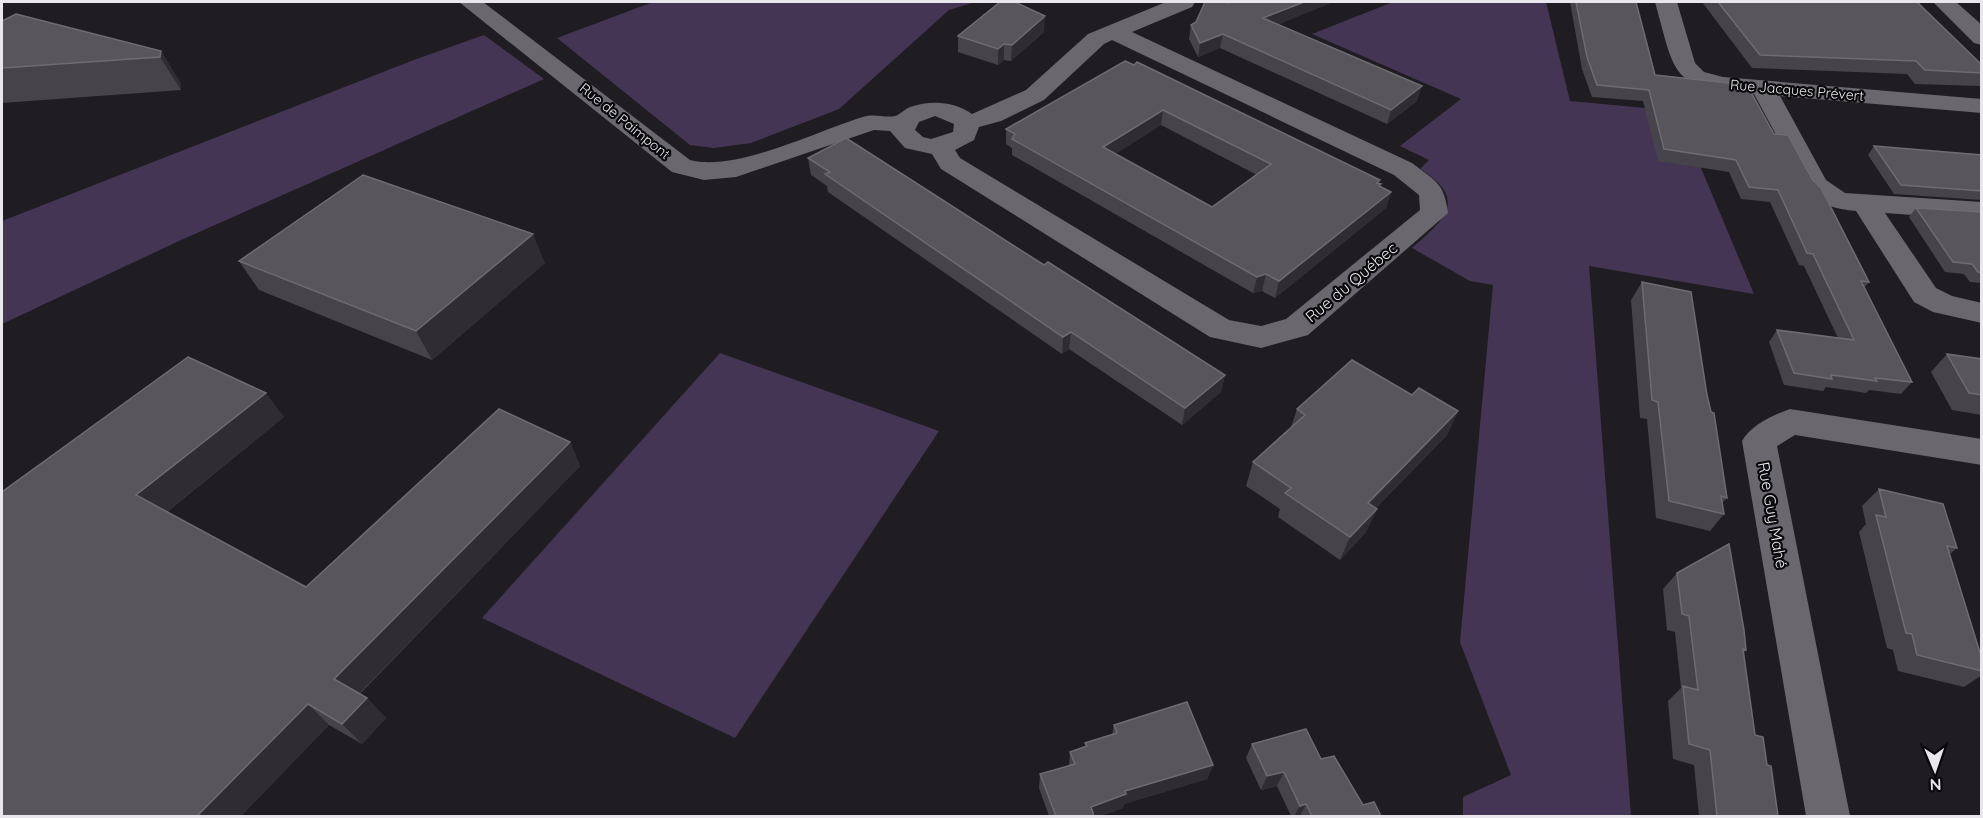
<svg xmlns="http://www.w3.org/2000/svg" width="1983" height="818" viewBox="0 0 1983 818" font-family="Quicksand,sans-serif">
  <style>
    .green { fill: #453554 }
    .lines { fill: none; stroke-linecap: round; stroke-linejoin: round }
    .minor { fill: #6a676e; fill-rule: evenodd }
    .wall { fill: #46434a; fill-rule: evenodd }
    .shaded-wall { fill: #2f2d33 }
    .building { fill: #58555b; stroke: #6e6c72; stroke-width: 1.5; fill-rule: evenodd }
    .labels { text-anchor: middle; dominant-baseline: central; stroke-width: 4.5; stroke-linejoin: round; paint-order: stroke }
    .far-street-label { font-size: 14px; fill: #e9e7eb; stroke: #09080a }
    .street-label { font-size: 16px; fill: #e9e7eb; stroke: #09080a }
  </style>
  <rect width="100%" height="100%" fill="#1f1d22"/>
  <path class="green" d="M 653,2 L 975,2 L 949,10 L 839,109 L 751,143 L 714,148 L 690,145 L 557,38 Z
    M 1393,2 L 1546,2 L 1570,101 L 1677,111 L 1754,294 L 1589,266 L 1631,816 L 1463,816 L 1463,797 L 1511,775 L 1460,642 L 1493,285 L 1470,281 L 1412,248 C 1445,219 1469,200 1420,169 L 1429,160 L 1400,146 L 1461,99 L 1312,34 Z
    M 484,35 L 544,79 L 179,241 L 2,324 L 2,221 L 411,61 Z
    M 720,353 L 939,431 L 735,738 L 482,618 Z"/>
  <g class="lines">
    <path class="minor" d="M 459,2 L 483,2 L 690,160 C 737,172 816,131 863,117 C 874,113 884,118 895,116 C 899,115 905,109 910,107 C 931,100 954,101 972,114 L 1026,90 L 1088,34 L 1166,2 L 1195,2 L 1192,7 L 1132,32 L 1412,163 C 1436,182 1444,182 1448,213 L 1308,335 L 1261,348 L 1210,337 L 941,169 L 932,154 L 905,148 L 890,131 L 874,130 L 736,177 L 704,180 L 672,172 ZM 1112,40 L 1394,175 L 1419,195 L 1420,210 L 1286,319 L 1261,326 L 1229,320 L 960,158 L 955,150 L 974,140 L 979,127 L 1001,121 L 1044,100 L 1104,44 ZM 935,116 L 954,124 L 953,132 L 931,139 L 923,137 L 915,130 L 919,122 Z
      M 1655,2 L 1677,2 L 1695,63 L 1704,72 L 1723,77 L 1982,99 L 1982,113 L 1780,96 L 1826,180 L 1845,193 L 1982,202 L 1982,220 L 1885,213 L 1936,288 L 1952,296 L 1982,303 L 1982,323 L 1933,312 L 1914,302 L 1856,211 C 1835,209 1821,205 1806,190 L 1754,94 C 1670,87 1676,78 1655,2 Z
      M 1933,2 L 1956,2 L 1982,25 L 1982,45 L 1974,43 Z
      M 1790,409 L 1982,439 L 1982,465 L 1795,435 L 1777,446 L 1850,816 L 1806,816 L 1742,441 C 1751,425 1773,415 1790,409 Z"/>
  </g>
  <path class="wall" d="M 1570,2 L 1636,2 L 1655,75 L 1774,134 L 1869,282 L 1864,288 L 1912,382 L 1901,394 L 1869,390 L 1866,393 L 1826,387 L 1823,391 L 1784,385 L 1769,342 L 1777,330 L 1838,338 L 1804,266 L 1799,265 L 1770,202 L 1741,199 L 1729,172 L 1658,161 L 1643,101 L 1592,97 L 1582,69 Z
    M 1702,2 L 1917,2 L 1982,65 L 1982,84 L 1980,86 L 1915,84 L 1907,74 L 1752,68 Z
    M 2,21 L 161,51 L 181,84 L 181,90 L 2,103 Z
    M 1191,25 L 1278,25 L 1417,101 L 1387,124 L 1220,48 L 1198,57 L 1189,39 Z
    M 1044,32 L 1011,61 L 1004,60 L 998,65 L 958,52 L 958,36 Z
    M 1125,61 L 1379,183 L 1380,186 L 1391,192 L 1386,208 L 1275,298 L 1262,291 L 1253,293 L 1012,155 L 1012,148 L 1006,144 L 1006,129 ZM 1161,125 L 1257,175 L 1212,207 L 1115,154 Z
    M 1874,146 L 1982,155 L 1982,200 L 1894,194 L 1868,155 Z
    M 808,158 L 1044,265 L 1225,375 L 1221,392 L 1182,425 L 1069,349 L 1062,354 L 828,192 L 827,186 L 811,175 Z
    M 1916,208 L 1982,212 L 1982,283 L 1970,282 L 1964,274 L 1945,272 L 1909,217 Z
    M 239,261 L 545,263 L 432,360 L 259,290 Z
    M 1642,282 L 1727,498 L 1722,503 L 1724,514 L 1710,531 L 1656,518 L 1647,419 L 1640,418 L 1631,300 Z
    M 1947,354 L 1982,359 L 1982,415 L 1952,410 L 1931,372 Z
    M 188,357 L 284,417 L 167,512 L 306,587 L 570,442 L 580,466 L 360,694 L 367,698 L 386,718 L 362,744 L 329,725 L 241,816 L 2,816 Z
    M 1412,395 L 1458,411 L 1447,435 L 1376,508 L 1377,509 L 1366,532 L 1340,560 L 1278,517 L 1280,509 L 1246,486 L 1253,462 L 1291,427 L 1297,409 Z
    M 1879,489 L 1957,548 L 1950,554 L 1982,659 L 1982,675 L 1964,687 L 1898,671 L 1893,650 L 1887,648 L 1859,532 L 1866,524 L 1862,506 Z
    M 1677,573 L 1746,650 L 1743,653 L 1755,735 L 1767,765 L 1778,816 L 1699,816 L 1694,765 L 1673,759 L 1668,701 L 1681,688 L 1675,632 L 1667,630 L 1663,589 Z
    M 1114,725 L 1213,765 L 1207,779 L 1124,804 L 1123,808 L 1100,816 L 1049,816 L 1039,788 L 1040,774 L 1069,766 L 1070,752 L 1085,747 L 1085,743 L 1112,735 Z
    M 1252,744 L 1321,759 L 1363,805 L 1381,816 L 1291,816 L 1277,786 L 1261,790 L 1246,758 Z"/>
  <path class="shaded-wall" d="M 1304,2 L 1334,2 L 1260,32 L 1263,18 Z
    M 1045,16 L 1044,32 L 1011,61 L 1012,45 Z
    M 1223,34 L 1220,48 L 1198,57 L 1200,43 Z
    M 1004,44 L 1004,60 L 998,65 L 998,49 Z
    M 161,51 L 181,84 L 181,90 L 160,57 Z
    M 1422,86 L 1417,101 L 1387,124 L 1391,110 Z
    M 1163,110 L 1161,125 L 1101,163 L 1103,147 Z
    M 1391,192 L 1386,208 L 1275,298 L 1279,281 Z
    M 533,234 L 545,263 L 432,360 L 416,331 Z
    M 1266,274 L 1262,291 L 1253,293 L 1257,277 Z
    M 1071,332 L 1069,349 L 1062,354 L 1063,337 Z
    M 1225,375 L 1221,392 L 1182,425 L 1185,408 Z
    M 266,393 L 284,417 L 159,518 L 136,495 Z
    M 1458,411 L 1447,435 L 1358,526 L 1368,503 Z
    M 570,442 L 580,466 L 353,700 L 334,679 Z
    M 1377,509 L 1366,532 L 1340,560 L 1350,537 Z
    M 367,698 L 386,718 L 362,744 L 342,724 Z
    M 308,704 L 329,725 L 241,816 L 197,816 Z
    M 1213,765 L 1207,779 L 1124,804 L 1123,808 L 1100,816 L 1089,816 L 1091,807 L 1125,791 Z
    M 1284,772 L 1277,786 L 1261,790 L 1267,776 Z
    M 1306,804 L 1300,816 L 1294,816 L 1300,806 Z"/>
  <path class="building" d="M 1000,2 L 1015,2 L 1045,16 L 1012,45 L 1004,44 L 998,49 L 958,36 Z
    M 1205,2 L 1224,2 L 1229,3 L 1232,2 L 1304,2 L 1263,18 L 1422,86 L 1391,110 L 1223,34 L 1200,43 L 1191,25 L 1196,22 Z
    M 1576,2 L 1636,2 L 1655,75 L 1747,85 L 1774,134 L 1788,135 L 1812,179 L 1821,188 L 1869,282 L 1861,281 L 1912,382 L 1875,378 L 1877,381 L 1831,375 L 1832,379 L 1794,373 L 1777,330 L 1854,340 L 1813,254 L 1807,253 L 1778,190 L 1749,187 L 1736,160 L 1664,149 L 1649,90 L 1597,85 L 1587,57 Z
    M 1718,2 L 1917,2 L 1982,65 L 1982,73 L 1925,70 L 1916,61 L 1760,55 Z
    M 16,14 L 161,51 L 160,57 L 2,68 L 2,21 Z
    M 1125,61 L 1134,65 L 1137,62 L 1380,180 L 1377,183 L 1381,184 L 1379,186 L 1391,192 L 1279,281 L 1266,274 L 1257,277 L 1012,139 L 1015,134 L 1006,129 ZM 1163,110 L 1271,164 L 1212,207 L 1103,147 Z
    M 846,138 L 1044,265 L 1048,262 L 1225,375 L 1185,408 L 1071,332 L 1063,337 L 825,174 L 830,172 L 808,158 Z
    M 1874,146 L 1982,155 L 1982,191 L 1901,185 Z
    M 363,175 L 533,234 L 416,331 L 239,261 Z
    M 1916,208 L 1982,212 L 1982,273 L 1978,272 L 1972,264 L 1953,262 Z
    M 1642,282 L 1691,292 L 1707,395 L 1711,412 L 1714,413 L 1727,498 L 1721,496 L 1724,514 L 1669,501 L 1658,402 L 1652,400 Z
    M 1947,354 L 1982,359 L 1982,395 L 1969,393 Z
    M 188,357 L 266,393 L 136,495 L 306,587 L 499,409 L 570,442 L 334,679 L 367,698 L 342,724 L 308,704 L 197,816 L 2,816 L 2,492 Z
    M 1352,360 L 1412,395 L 1419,388 L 1458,411 L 1368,503 L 1377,509 L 1350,537 L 1285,493 L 1291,488 L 1253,462 L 1305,415 L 1297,409 Z
    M 1879,489 L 1943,504 L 1957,548 L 1947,546 L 1982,659 L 1982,671 L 1917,655 L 1912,634 L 1906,633 L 1876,515 L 1886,517 Z
    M 1729,544 L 1744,630 L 1746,650 L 1743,649 L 1755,735 L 1763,737 L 1767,765 L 1771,766 L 1778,816 L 1717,816 L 1710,750 L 1689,744 L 1683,686 L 1698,690 L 1689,616 L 1682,614 L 1677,573 Z
    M 1187,702 L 1213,765 L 1125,791 L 1126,794 L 1091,807 L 1094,816 L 1056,816 L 1040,774 L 1075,764 L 1070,752 L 1087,746 L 1085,743 L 1117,733 L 1114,725 Z
    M 1306,729 L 1321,759 L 1334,756 L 1363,805 L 1374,802 L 1381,816 L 1312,816 L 1306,804 L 1300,806 L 1284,772 L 1267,776 L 1252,744 Z"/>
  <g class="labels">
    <g class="far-street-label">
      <text transform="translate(1797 90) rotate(5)">Rue Jacques Prévert</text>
      <text transform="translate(625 121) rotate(39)">Rue de Paimpont</text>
    </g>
    <g class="street-label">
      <text transform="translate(1351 282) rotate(-40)">Rue du Québec</text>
      <text transform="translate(1773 515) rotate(80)">Rue Guy Mahé</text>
    </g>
  </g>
  <rect width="1983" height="818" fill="none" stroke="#e9e7eb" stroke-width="6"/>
  <g transform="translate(1935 770) rotate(178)" stroke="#09080a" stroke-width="4.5" paint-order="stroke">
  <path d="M0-4.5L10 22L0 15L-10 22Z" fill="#e9e7eb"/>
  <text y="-9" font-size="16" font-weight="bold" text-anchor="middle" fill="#e9e7eb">N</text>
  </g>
</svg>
